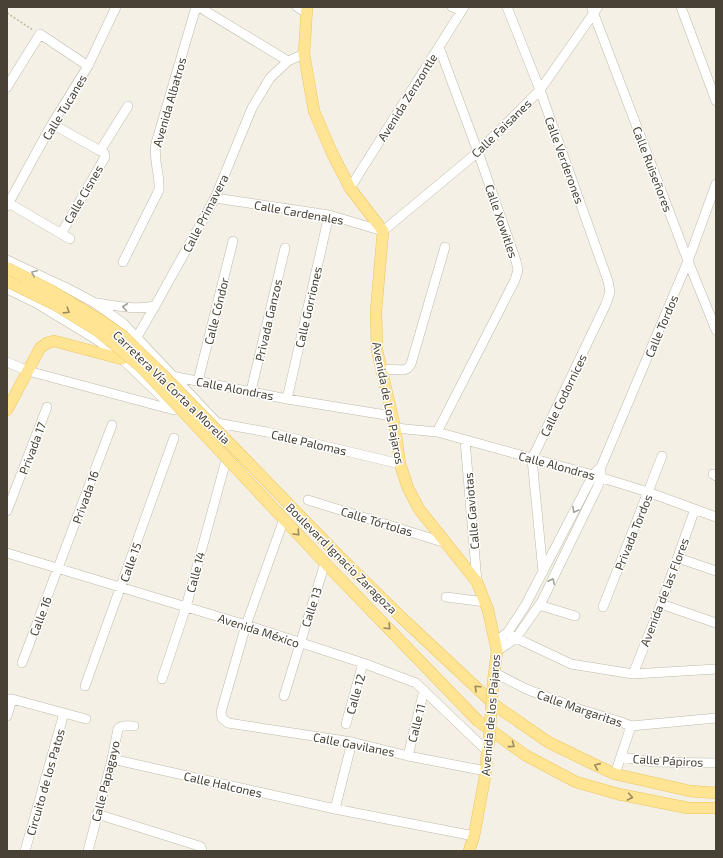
<svg xmlns="http://www.w3.org/2000/svg" width="723" height="858" viewBox="0 0 723 858" font-family="'Exo 2',sans-serif">
  <style>
    .lines { fill: none; stroke-linecap: round; stroke-linejoin: round }
    .minor-casing { stroke: #c1b9a8; stroke-width: 10 }
    .major-casing { stroke: #edc65b; stroke-width: 12 }
    .path { stroke: #c4b598; stroke-width: 1.5; stroke-dasharray: 2 2; stroke-linecap: butt }
    .minor { stroke: #fff; stroke-width: 9 }
    .major { stroke: #ffe494; stroke-width: 11 }
    .major-bridge-casing { stroke: #edc65b; stroke-width: 12; stroke-linecap: butt }
    .major-bridge { stroke: #ffe494; stroke-width: 11 }
    .oneway { stroke: #a4a09a }
    .oneway2 { stroke: #9a8a60 }
    .labels { text-anchor: middle; dominant-baseline: central; stroke-width: 3; stroke-linejoin: round; paint-order: stroke }
    .street-label { font-size: 12px; fill: #484135; stroke: #fff }
  </style>
  <rect width="100%" height="100%" fill="#f4f0e6"/>
  <g class="lines">
    <defs>
      <path id="minor" d="M 199,7 L 288,61
        M 297,7 L 307,13
        M 452,7 L 461,11
        M 507,7 L 540,90 L 608,281 L 610,292 L 606,304 L 532,459 L 543,572
        M 681,7 L 716,101
        M 592,9 L 688,261 L 716,330
        M 7,87 L 40,34 L 88,66
        M 52,124 L 104,153 L 105,157 L 61,234
        M 100,151 L 128,106
        M 350,188 L 464,7
        M 215,198 L 329,215 L 383,231 L 478,152 L 540,90 L 598,7
        M 7,202 L 70,239
        M 7,206 L 52,124 L 88,66 L 116,7
        M 7,260 L 69,289 L 95,303 L 124,324 L 222,428
        M 123,262 L 159,190 C 160,174 153,159 156,143 L 196,7
        M 7,289 L 36,303 L 97,340 L 122,359 L 169,404
        M 97,303 C 117,306 136,310 155,306
        M 134,342 L 155,306 L 215,198 L 252,108 L 270,78 L 288,61 L 304,54
        M 7,362 L 28,371 L 174,410
        M 381,369 L 404,370 L 408,368 L 411,364 L 445,247
        M 172,376 L 287,399 L 392,416
        M 198,381 L 233,241
        M 251,391 L 285,248
        M 287,399 L 329,215
        M 217,423 L 267,432 L 400,464
        M 395,428 L 437,432 L 593,475 L 648,492 L 716,517
        M 437,432 L 515,280 L 518,270 L 516,261 L 478,152 L 439,47
        M 465,440 L 477,582
        M 713,474 L 716,476
        M 308,500 L 446,543
        M 7,511 L 47,407
        M 284,519 L 246,625 L 221,712 L 222,718 L 228,723 L 352,742 L 408,756 L 486,771
        M 7,553 L 246,625 L 363,663 L 416,683 L 487,751
        M 678,558 L 716,571
        M 446,597 L 485,602
        M 661,604 L 716,623
        M 539,605 L 575,616
        M 603,607 L 648,492 L 662,456
        M 508,632 L 516,638 L 571,664 L 633,674 L 716,669
        M 495,642 L 508,632 L 525,606 L 593,475 L 601,467 L 688,261 L 716,184
        M 497,651 L 516,638 L 542,601 L 597,488 L 601,478 L 601,472
        M 22,663 L 112,425
        M 495,673 L 526,689 L 579,709 L 618,721 L 631,726 L 716,718
        M 633,674 L 661,604 L 695,509
        M 162,679 L 186,607 L 225,464
        M 85,686 L 174,438
        M 284,696 L 325,563
        M 7,699 L 12,699 L 86,719
        M 7,716 L 12,699
        M 346,724 L 363,663
        M 408,756 L 424,690
        M 621,757 L 654,762 L 716,763
        M 112,759 L 335,809 L 474,836
        M 615,774 L 631,726
        M 335,809 L 352,742
        M 97,814 L 199,846 L 201,847 L 202,851
        M 25,851 L 64,713
        M 88,851 L 112,759 L 118,729 C 122,724 128,726 134,726"/>
      <path id="major" d="M 307,7 L 304,54 L 314,111 L 332,153 L 350,188 L 383,231 L 376,311 L 377,350 L 395,428 L 400,464 L 408,488 L 419,509 L 477,582 L 488,610 L 497,651 L 493,683
        M 7,410 L 40,348 L 47,343 L 54,341 L 122,359
        M 242,456 L 338,555 L 402,618 L 496,706 L 548,742 L 589,762 L 615,774 L 690,791 L 716,793
        M 247,480 L 325,563 L 478,721 L 525,755 L 576,782 L 618,794 L 688,808 L 716,808
        M 469,851 L 474,836 L 486,771 L 487,751 L 489,742"/>
    </defs>
    <use href="#minor" class="minor-casing"/>
    <use href="#major" class="major-casing"/>
    <path class="path" d="M 7,13 L 33,30"/>
    <use href="#minor" class="minor"/>
    <use href="#major" class="major"/>
    <defs>
      <path id="major-bridge" d="M 7,268 L 50,290 L 100,320 L 123,336 L 163,375 L 242,456
        M 7,281 L 54,304 L 98,331 L 141,367 L 247,480
        M 489,742 L 493,683"/>
    </defs>
    <use href="#major-bridge" class="major-bridge-casing"/>
    <use href="#major-bridge" class="major-bridge"/>
  </g>
  <defs><path id="oneway-chevron" d="M-2-3.5L2.5 0L-2 3.5" fill="none" stroke-width="1.6" stroke-linecap="round" stroke-linejoin="round"/></defs>
  <g class="oneway">
    <use href="#oneway-chevron" transform="translate(34 273) rotate(-155)"/>
    <use href="#oneway-chevron" transform="translate(125 307) rotate(-173)"/>
    <use href="#oneway-chevron" transform="translate(575 510) rotate(118)"/>
    <use href="#oneway-chevron" transform="translate(552 581) rotate(-64)"/>
  </g>
  <g class="oneway2">
    <use href="#oneway-chevron" transform="translate(67 311) rotate(32)"/>
    <use href="#oneway-chevron" transform="translate(297 533) rotate(47)"/>
    <use href="#oneway-chevron" transform="translate(388 627) rotate(46)"/>
    <use href="#oneway-chevron" transform="translate(477 688) rotate(-137)"/>
    <use href="#oneway-chevron" transform="translate(512 745) rotate(36)"/>
    <use href="#oneway-chevron" transform="translate(597 766) rotate(-156)"/>
    <use href="#oneway-chevron" transform="translate(630 797) rotate(11)"/>
  </g>
  <g class="labels">
    <g class="street-label">
      <text transform="translate(407 97) rotate(-58)">Avenida Zenzontle</text>
      <text transform="translate(169 102) rotate(-74)">Avenida Albatros</text>
      <text transform="translate(64 107) rotate(-59)">Calle Tucanes</text>
      <text transform="translate(501 128) rotate(-44)">Calle Faisanes</text>
      <text transform="translate(565 160) rotate(70)">Calle Verderones</text>
      <text transform="translate(653 169) rotate(69)">Calle Ruiseñores</text>
      <text transform="translate(83 194) rotate(-60)">Calle Cisnes</text>
      <text transform="translate(299 212) rotate(10)">Calle Cardenales</text>
      <text transform="translate(205 213) rotate(-63)">Calle Primavera</text>
      <text transform="translate(502 221) rotate(71)">Calle Xowitles</text>
      <text transform="translate(308 307) rotate(-77)">Calle Gorriones</text>
      <text transform="translate(216 311) rotate(-76)">Calle Cóndor</text>
      <text transform="translate(268 320) rotate(-77)">Privada Ganzos</text>
      <text transform="translate(661 326) rotate(-67)">Calle Tordos</text>
      <text transform="translate(172 387) rotate(44)">Carretera Vía Corta a Morelia</text>
      <text transform="translate(235 388) rotate(11)">Calle Alondras</text>
      <text transform="translate(563 395) rotate(-64)">Calle Codornices</text>
      <text transform="translate(389 403) rotate(79)">Avenida de Los Pajaros</text>
      <text transform="translate(309 442) rotate(13)">Calle Palomas</text>
      <text transform="translate(32 448) rotate(-69)">Privada 17</text>
      <text transform="translate(557 465) rotate(15)">Calle Alondras</text>
      <text transform="translate(85 497) rotate(-70)">Privada 16</text>
      <text transform="translate(471 511) rotate(-95)">Calle Gaviotas</text>
      <text transform="translate(377 521) rotate(17)">Calle Tórtolas</text>
      <text transform="translate(633 532) rotate(-68)">Privada Tordos</text>
      <text transform="translate(342 558) rotate(45)">Boulevard Ignacio Zaragoza</text>
      <text transform="translate(130 562) rotate(-70)">Calle 15</text>
      <text transform="translate(195 572) rotate(-75)">Calle 14</text>
      <text transform="translate(664 592) rotate(-69)">Avenida de las Flores</text>
      <text transform="translate(311 607) rotate(-72)">Calle 13</text>
      <text transform="translate(40 616) rotate(-69)">Calle 16</text>
      <text transform="translate(259 630) rotate(18)">Avenida México</text>
      <text transform="translate(355 694) rotate(-74)">Calle 12</text>
      <text transform="translate(580 708) rotate(19)">Calle Margaritas</text>
      <text transform="translate(490 715) rotate(-85)">Avenida de los Pajaros</text>
      <text transform="translate(416 723) rotate(-76)">Calle 11</text>
      <text transform="translate(354 744) rotate(11)">Calle Gavilanes</text>
      <text transform="translate(668 760) rotate(3)">Calle Pápiros</text>
      <text transform="translate(105 781) rotate(-76)">Calle Papagayo</text>
      <text transform="translate(45 782) rotate(-74)">Circuito de los Patos</text>
      <text transform="translate(223 784) rotate(13)">Calle Halcones</text>
    </g>
  </g>
  <rect width="723" height="858" fill="none" stroke="#484135" stroke-width="16"/>
</svg>
